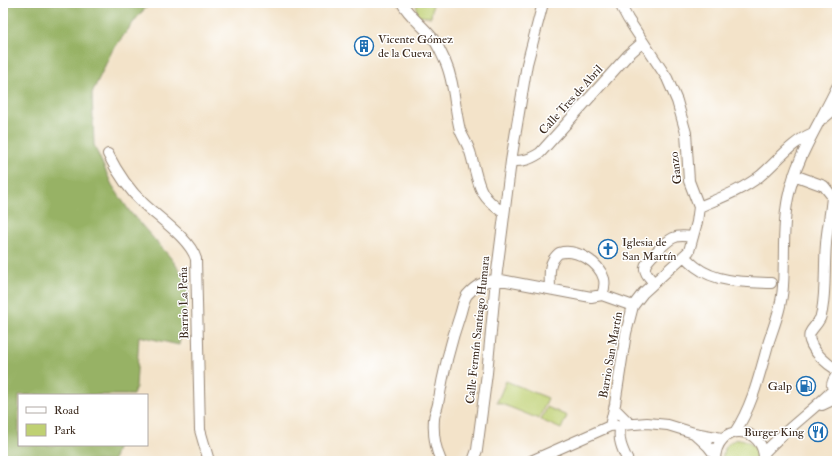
<svg xmlns="http://www.w3.org/2000/svg" width="840" height="464" viewBox="0 0 840 464" font-family="'IM FELL Double Pica',serif">
  <style>
    .green { fill: #bfd073; stroke: #7d7d48 }
    .forest { fill: #97b265; stroke: #696e42 }
    .lines { fill: none; stroke-linecap: round; stroke-linejoin: round }
    .street-casing { stroke: #978674; stroke-width: 12 }
    .street { stroke: #fff; stroke-width: 10 }
    .labels { text-anchor: middle; dominant-baseline: central; stroke-width: 3; stroke-linejoin: round; paint-order: stroke }
    .poi-label { font-size: 12px; fill: #3b2a1e; stroke: #fff; text-anchor: start }
    .street-label { font-size: 12px; fill: #3b2a1e; stroke: #fff }
  </style>
  <rect width="100%" height="100%" fill="#fff"/>
  <filter id="ink" filterUnits="userSpaceOnUse"><feTurbulence type="fractalNoise" baseFrequency=".025" numOctaves="2"/><feDisplacementMap in="SourceGraphic" scale="8" xChannelSelector="R" yChannelSelector="G"/><feConvolveMatrix kernelMatrix="1 2 1 2 8 2 1 2 1" color-interpolation-filters="sRGB"/></filter>
  <filter id="wash" filterUnits="userSpaceOnUse"><feTurbulence type="fractalNoise" baseFrequency=".012" numOctaves="4" result="noise"/><feDisplacementMap in="SourceGraphic" scale="16" xChannelSelector="R" yChannelSelector="G"/><feGaussianBlur stdDeviation="0.9" result="paint"/><feColorMatrix in="noise" values="0 0 0 0 0 0 0 0 0 0 0 0 0 0 0 0 0 1.4 0 .05"/><feComposite in="paint" operator="in"/></filter>
  <g filter="url(#wash)">
    <rect width="100%" height="100%" fill="#f3e3c9"/>
    <path class="green" d="M 417,3 L 433,3 L 431,17 L 416,16 Z
      M 506,381 L 548,398 L 539,419 L 497,402 Z
      M 547,407 L 567,416 L 561,429 L 541,420 Z
      M 740,439 C 752,441 759,449 757,461 L 723,461 C 721,449 729,440 740,439 Z"/>
    <path class="forest" d="M 3,3 L 151,3 L 139,15 L 112,51 L 92,93 L 94,145 L 112,185 L 130,212 L 170,257 L 189,283 L 187,300 L 179,345 L 139,336 L 136,387 L 133,395 L 19,395 L 19,445 L 118,445 L 113,461 L 3,461 Z"/>
  </g>
  <g filter="url(#ink)">
    <g class="lines">
      <defs>
        <path id="street" d="M 402,3 C 409,16 421,24 430,35 C 437,42 441,53 445,61 C 455,83 454,107 460,130 C 463,138 469,146 471,155 C 479,184 477,195 504,213
          M 824,118 L 837,107
          M 108,154 C 117,172 129,190 144,204 C 160,219 190,239 196,259 L 200,430 L 209,461
          M 511,161 C 524,161 529,160 540,153 L 628,55 L 643,42
          M 794,175 L 824,186 L 832,196 C 831,212 827,228 826,244 C 824,266 826,289 822,311 C 821,314 821,318 819,320 C 815,328 807,331 810,341 C 814,353 827,364 837,370
          M 699,207 C 720,198 742,190 760,176 C 778,161 791,142 813,133
          M 684,256 C 688,260 692,264 696,267 C 717,283 746,282 771,283
          M 654,283 C 650,278 644,273 645,267 C 646,260 667,241 673,238 C 679,235 686,236 692,237
          M 550,289 C 550,276 547,263 559,253 C 576,248 599,262 604,279 C 605,284 604,290 602,295
          M 836,394 C 830,387 831,382 837,375
          M 822,405 L 837,398
          M 614,408 L 630,424
          M 621,425 C 617,438 622,449 628,461
          M 610,426 L 615,404 L 626,333 L 633,306 L 643,293 L 689,251 L 697,222 L 699,207 L 689,181 L 686,133 L 677,101 L 667,78 L 628,19 L 622,8 L 621,3
          M 735,432 C 753,405 760,372 769,341 C 775,323 782,305 783,286 C 785,256 782,227 788,198 C 796,157 820,123 837,87
          M 694,433 L 708,446 L 715,455
          M 764,453 C 785,430 811,412 833,390
          M 441,461 C 435,448 433,433 434,419 C 434,414 437,410 438,404 C 443,374 450,344 460,315 C 462,309 463,301 467,295 C 476,285 483,282 496,279 L 591,297 L 602,295 L 633,306
          M 473,461 L 477,450 L 487,373 L 496,279 L 511,161 L 527,64 L 543,3
          M 531,461 L 610,426 L 647,423 L 668,425 L 694,433 L 722,438
          M 715,461 C 715,420 766,425 764,461"/>
      </defs>
      <use href="#street" class="street-casing"/>
      <use href="#street" class="street"/>
    </g>
  </g>
  <defs>
    <symbol id="building-ring" viewBox="-11 -11 22 22"><circle r="9.5" fill="#fff" stroke="#1f6fb2" stroke-width="1.5"/><path d="M-4-6H4V6H1V3H-1V6H-4ZM-2.5-4.3h1.7v1.8h-1.7ZM.8-4.3h1.7v1.8H.8ZM-2.5-1h1.7V.8h-1.7ZM.8-1h1.7V.8H.8Z" fill="#1f6fb2"/></symbol>
    <symbol id="church-ring" viewBox="-11 -11 22 22"><circle r="9.5" fill="#fff" stroke="#1f6fb2" stroke-width="1.5"/><path d="M-1.2-6h2.4v3.5h3.3v2.4h-3.3V6h-2.4V-.1h-3.3v-2.4h3.3Z" fill="#1f6fb2"/></symbol>
    <symbol id="fuel-ring" viewBox="-11 -11 22 22"><circle r="9.5" fill="#fff" stroke="#1f6fb2" stroke-width="1.5"/><path d="M-5.5-6h7V0h2V4h1.3V-2.5L3-4.5l.8-.8L6-3V5H2.5V1h-1V6h-7ZM-4.2-4.7v3.2H.2V-4.7Z" fill="#1f6fb2"/></symbol>
    <symbol id="restaurant-ring" viewBox="-11 -11 22 22"><circle r="9.5" fill="#fff" stroke="#1f6fb2" stroke-width="1.5"/><path d="M-5-6h1v4h1v-4h1v4h1v-4h1v5L-1.5 .5V6h-2V.5L-5-1ZM5-6V6H3V1.5H1.5Q1.5-4 5-6Z" fill="#1f6fb2"/></symbol>
  </defs>
  <g fill-rule="evenodd">
    <use href="#building-ring" x="353" y="35" width="22" height="22"/>
    <use href="#church-ring" x="597" y="238" width="22" height="22"/>
    <use href="#fuel-ring" x="795" y="375" width="22" height="22"/>
    <use href="#restaurant-ring" x="807" y="421" width="22" height="22"/>
  </g>
  <g class="labels">
    <g class="poi-label">
      <text x="378" y="39">Vicente Gómez<tspan x="378" dy="14">de la Cueva</tspan></text>
      <text x="622" y="242">Iglesia de<tspan x="622" dy="14">San Martín</tspan></text>
      <text x="792" y="386" text-anchor="end">Galp</text>
      <text x="804" y="432" text-anchor="end">Burger King</text>
    </g>
    <g class="street-label">
      <text transform="translate(571 100) rotate(-48)">Calle Tres de Abril</text>
      <text transform="translate(676 168) rotate(-97)">Ganzo</text>
      <text transform="translate(184 303) rotate(-91)">Barrio La Peña</text>
      <text transform="translate(478 330) rotate(-84)">Calle Fermín Santiago Humara</text>
      <text transform="translate(611 355) rotate(-80)">Barrio San Martín</text>
    </g>
  </g>
  <rect width="840" height="464" fill="none" stroke="#fff" stroke-width="16"/>
  <rect x="18" y="394" width="130" height="52" fill="#ffffff" stroke="#b1aaa5"/>
  <rect x="26" y="407" width="20" height="6" fill="#ffffff" stroke="#b1aaa5"/>
  <text x="54" y="414" font-size="12" fill="#3b2a1e">Road</text>
  <rect x="26" y="424" width="20" height="12" fill="#bfd073" stroke="#b1aaa5"/>
  <text x="54" y="434" font-size="12" fill="#3b2a1e">Park</text>
</svg>
